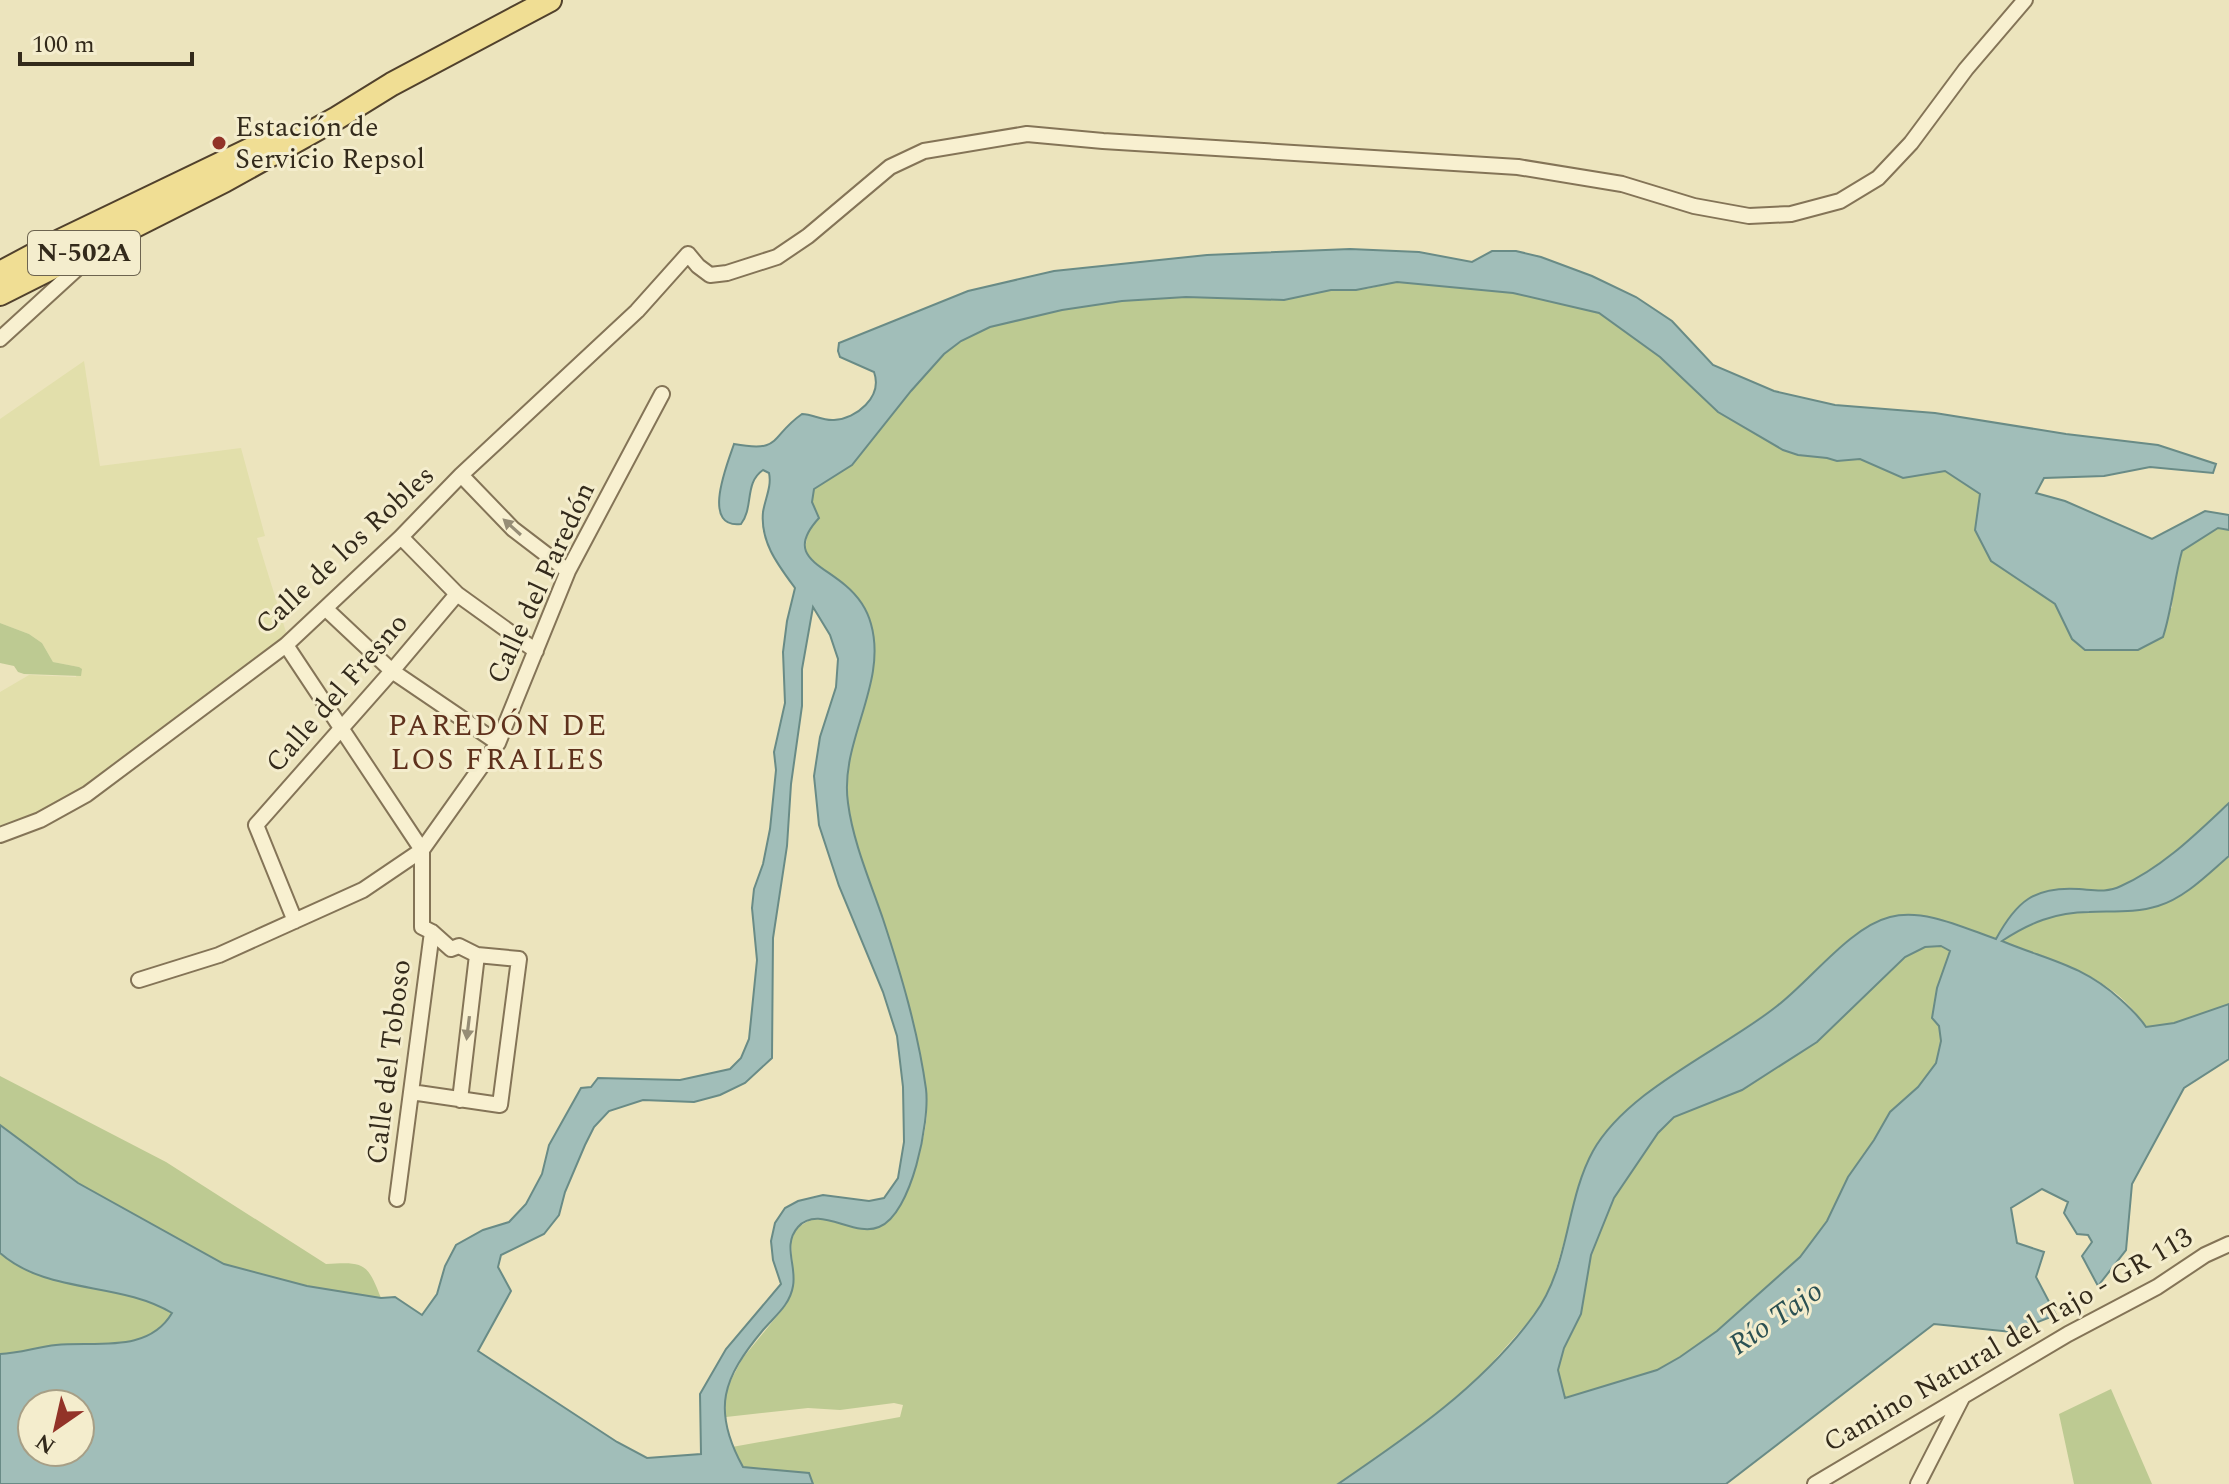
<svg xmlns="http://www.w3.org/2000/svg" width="2229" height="1484" viewBox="0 0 2229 1484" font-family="Spectral,serif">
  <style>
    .farmland { fill: #e2dfab }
    .green { fill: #bdca92 }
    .water { fill: #a1beb9; stroke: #698b86; stroke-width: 2; fill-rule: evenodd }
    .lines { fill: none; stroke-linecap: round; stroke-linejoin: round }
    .street-casing { stroke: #847457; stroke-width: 18 }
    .primary-casing { stroke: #51412c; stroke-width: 26 }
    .street { stroke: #f8f0d0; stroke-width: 14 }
    .primary { stroke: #f0de94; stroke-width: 22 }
    .oneway { fill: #968d76 }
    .poi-dot { fill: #923328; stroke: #f4edcd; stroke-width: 3 }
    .labels { text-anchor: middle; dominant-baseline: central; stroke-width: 6; stroke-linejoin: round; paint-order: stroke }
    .shield { fill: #f4edcd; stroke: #6d6450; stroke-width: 2 }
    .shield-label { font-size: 26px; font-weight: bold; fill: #332a1b }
    .poi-label { font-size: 28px; fill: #332a1b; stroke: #f4edcd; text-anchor: start }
    .street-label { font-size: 28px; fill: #332a1b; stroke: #f4edcd }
    .neighbourhood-label { font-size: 30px; letter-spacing: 2px; fill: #5f311c; stroke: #f4edcd }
    .water-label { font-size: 30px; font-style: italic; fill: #2b5153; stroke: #f4edcd }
  </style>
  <rect width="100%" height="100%" fill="#ece4bd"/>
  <path class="farmland" d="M 84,361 L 100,466 L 241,448 L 265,536 L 257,538 L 286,632 L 285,639 L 82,789 L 28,818 L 0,828 L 0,692 L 29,675 L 76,677 L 79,667 L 53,662 L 42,643 L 29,634 L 0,623 L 0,419 Z"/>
  <path class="green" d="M 1397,282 L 1513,293 L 1599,313 L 1660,357 L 1718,412 L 1783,450 L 1798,455 L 1827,458 L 1837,461 L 1860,459 L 1903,478 L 1945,471 L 1980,494 L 1975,530 L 1991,561 L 2055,604 L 2072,639 L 2172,608 L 2173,581 L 2182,551 L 2218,528 L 2229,530 L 2229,803 C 2197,833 2162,868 2121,886 C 2109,891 2098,891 2085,890 C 2037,887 2018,896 1996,939 L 1922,916 L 1906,915 L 1878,921 L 1852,940 L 1777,1006 L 1647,1095 L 1603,1136 L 1594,1150 L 1584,1172 L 1552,1283 L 1536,1313 L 1474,1383 L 1411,1434 L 1338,1484 L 813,1484 L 809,1473 L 743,1467 L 732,1447 L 900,1417 L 903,1405 L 894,1403 L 840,1410 L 808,1408 L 726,1417 L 724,1394 L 742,1359 L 786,1305 L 794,1284 L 791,1241 L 797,1228 L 810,1220 L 820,1219 L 871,1229 C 894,1223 903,1200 911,1179 C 918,1157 927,1132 927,1109 C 927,1082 920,1056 914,1031 C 903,985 891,941 875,897 C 864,865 850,831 847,798 C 842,740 886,681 871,625 C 859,580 819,581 805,550 L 808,531 L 819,518 L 812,502 L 814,489 L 852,465 L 911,391 L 944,354 L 961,341 L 990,327 L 1062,310 L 1122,301 L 1186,297 L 1284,300 L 1331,290 L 1366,289 Z
    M 0,623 L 29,634 L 42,643 L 53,662 L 79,667 L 82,669 L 81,676 L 24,674 L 18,672 L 14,666 L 0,663 Z
    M 2229,856 L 2229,1004 L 2174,1023 L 2145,1027 C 2118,977 2050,959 2001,941 C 2027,925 2051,913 2083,912 C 2108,911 2133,914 2158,906 C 2185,899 2208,873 2229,856 Z
    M 1942,946 L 1950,951 L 1937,988 L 1941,1041 L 1936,1063 L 1918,1087 L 1890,1112 L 1874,1140 L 1848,1177 L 1827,1221 L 1800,1257 L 1717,1331 L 1680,1357 L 1657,1370 L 1564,1398 L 1558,1370 L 1564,1348 L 1581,1314 L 1591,1255 L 1614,1198 L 1658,1133 L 1674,1117 L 1742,1090 L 1817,1042 L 1905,957 L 1925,947 Z
    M 0,1076 L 166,1162 L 326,1264 C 364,1262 367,1262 381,1298 L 307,1286 L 224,1264 L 78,1183 L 0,1125 Z
    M 0,1253 C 43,1290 100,1281 150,1301 C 157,1304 165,1309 172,1313 C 149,1354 95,1341 56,1345 C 37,1347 20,1353 0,1354 Z
    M 2111,1389 L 2152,1484 L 2074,1484 L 2059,1414 Z"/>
  <path class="water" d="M 1350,249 L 1419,252 L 1472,262 L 1492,251 L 1516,251 L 1541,257 L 1592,276 L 1636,297 L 1672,321 L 1713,365 L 1774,391 L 1835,405 L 1935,413 L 2066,434 L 2158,445 L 2216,464 L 2213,473 L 2150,467 L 2104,476 L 2044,478 L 2036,493 L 2065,501 L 2152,539 L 2205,511 L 2229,515 L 2229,530 L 2218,528 L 2182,551 C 2174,580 2172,609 2163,637 L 2138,650 L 2085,650 L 2072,639 L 2055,604 L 1991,561 L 1975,530 L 1980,494 L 1945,471 L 1903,478 L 1860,459 L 1837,461 L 1827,458 L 1798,455 L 1783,450 L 1718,412 L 1660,357 L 1599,313 L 1513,293 L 1397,282 L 1356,290 L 1331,290 L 1284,300 L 1186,297 L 1122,301 L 1062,310 L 990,327 L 961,341 L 944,354 L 911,391 L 852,465 L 814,489 L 812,502 L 819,518 C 785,555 819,563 845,585 C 857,595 867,609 871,624 C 888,684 839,742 848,803 C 853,842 870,881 883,919 C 901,974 918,1031 926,1089 C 930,1121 912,1214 879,1227 C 854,1238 819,1204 798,1227 C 782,1245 797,1266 793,1286 C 790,1305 775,1316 763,1330 C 723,1378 711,1409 743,1467 L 809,1473 L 813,1484 L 0,1484 L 0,1354 C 20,1353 37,1347 56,1345 C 95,1341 148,1354 172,1313 C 119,1281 48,1295 0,1253 L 0,1125 L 78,1183 L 224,1264 L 307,1286 L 381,1298 L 395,1297 L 422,1315 L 437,1294 L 445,1266 L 456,1245 L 483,1230 L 509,1222 L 526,1204 L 542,1174 L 549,1145 L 581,1088 L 591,1087 L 598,1078 L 680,1080 L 730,1069 L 741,1058 L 749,1039 L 757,960 L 752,908 L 754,889 L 763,864 L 770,829 L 776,770 L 774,752 L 785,703 L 783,652 L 787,621 L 795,588 C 778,565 760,542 763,512 C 765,499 772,486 769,473 L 763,470 C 744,483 754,507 741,524 C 700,529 728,462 734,444 C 783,453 769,437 802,414 C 813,414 822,421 834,420 C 856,419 883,397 874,372 L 840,357 L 838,351 L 839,343 L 968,291 L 1054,271 L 1207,255 ZM 813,607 L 830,635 L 838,659 L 836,687 L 820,737 L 814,776 L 819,825 L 839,886 L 883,992 L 897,1036 L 903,1087 L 904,1142 L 898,1178 L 884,1198 L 869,1201 L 823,1195 L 798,1201 L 785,1208 L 775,1223 L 771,1241 L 773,1260 L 781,1284 L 726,1349 L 700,1394 L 701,1454 L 647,1458 L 617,1442 L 478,1351 L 511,1291 L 498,1267 L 501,1255 L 544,1234 L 559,1215 L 565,1192 L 585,1145 L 594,1127 L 609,1111 L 643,1100 L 694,1102 L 720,1095 L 745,1083 L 772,1058 L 773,938 L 787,846 L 791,784 L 802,706 L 802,669 ZM 32,1404 L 80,1404 L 80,1452 L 32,1452 Z
    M 2229,803 L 2229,856 C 2208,874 2185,898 2158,906 C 2136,913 2112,911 2089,912 C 2056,912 2029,923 2002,941 C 2047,960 2081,964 2120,999 C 2130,1008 2139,1016 2146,1027 L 2174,1023 L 2229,1004 L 2229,1059 L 2184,1088 L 2132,1184 L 2126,1250 L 2098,1286 L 2082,1256 L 2092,1242 L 2088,1235 L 2077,1234 L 2064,1213 L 2068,1202 L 2042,1189 L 2011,1208 L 2017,1243 L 2044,1252 L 2036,1277 L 2056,1315 L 2012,1332 L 1934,1324 L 1726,1484 L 1338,1484 C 1410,1435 1482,1386 1534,1315 C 1570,1267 1565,1202 1593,1151 C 1628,1089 1722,1050 1777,1006 C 1811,980 1850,927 1890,917 C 1924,908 1964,928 1996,939 C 2016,902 2034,886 2079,889 C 2094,890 2107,893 2121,886 C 2162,868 2197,833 2229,803 ZM 1941,946 L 1950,951 L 1937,988 L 1932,1018 L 1939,1026 L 1941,1041 L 1936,1063 L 1918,1087 L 1890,1112 L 1874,1140 L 1848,1177 L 1827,1221 L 1800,1257 L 1717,1331 L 1680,1357 L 1657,1370 L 1565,1398 L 1558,1370 L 1564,1348 L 1581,1314 L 1591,1255 L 1614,1198 L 1658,1133 L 1674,1117 L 1742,1090 L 1817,1042 L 1905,957 L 1925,947 Z"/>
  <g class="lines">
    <defs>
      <path id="street" d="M 0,339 L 94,253
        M 461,475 L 513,529 L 568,571
        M 401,537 L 457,594 L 536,651
        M 326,609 L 392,671 L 498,743
        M 286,645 L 422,850
        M 0,835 L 40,820 L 87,794 L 286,645 L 401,537 L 461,475 L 637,311 L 688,254 L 698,266 L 710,275 L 727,273 L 777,257 L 808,236 L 890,167 L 924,151 L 1027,134 L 1103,141 L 1518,167 L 1622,184 L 1694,206 L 1749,216 L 1791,214 L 1840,201 L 1878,178 L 1911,143 L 1966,69 L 2025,0
        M 295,921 L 256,825 L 392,671 L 457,594
        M 139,980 L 219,955 L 363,890 L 422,850 L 498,743 L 568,571 L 662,394
        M 411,1092 L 500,1105 L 519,959 L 477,955 L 459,946 L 451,949 L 432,932 L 422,927 L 422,850
        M 460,1100 L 477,955
        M 397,1199 L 432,932
        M 1815,1484 L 2068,1334 L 2157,1287 L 2205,1255 L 2229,1244
        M 1918,1484 L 1963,1396"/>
      <path id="primary" d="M 0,273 L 60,241 L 274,138
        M 0,294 L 224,181 L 337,118 L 392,84 L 550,0"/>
    </defs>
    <use href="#street" class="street-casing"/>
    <use href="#primary" class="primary-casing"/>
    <use href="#street" class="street"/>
    <use href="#primary" class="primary"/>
  </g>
  <defs><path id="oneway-solid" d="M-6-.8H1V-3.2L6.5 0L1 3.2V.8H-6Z" transform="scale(2)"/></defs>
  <g class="oneway">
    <use href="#oneway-solid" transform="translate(512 527) rotate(-138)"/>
    <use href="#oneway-solid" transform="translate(468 1028) rotate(97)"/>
  </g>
  <circle class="poi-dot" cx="219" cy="143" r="8"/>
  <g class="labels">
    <rect class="shield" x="28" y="231" width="112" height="44" rx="6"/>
    <g class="shield-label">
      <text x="84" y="253">N-502A</text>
    </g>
    <g class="poi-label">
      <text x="235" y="127">Estación de<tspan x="235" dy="32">Servicio Repsol</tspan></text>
    </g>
    <g class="street-label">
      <text transform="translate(345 550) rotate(-43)">Calle de los Robles</text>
      <text transform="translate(541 583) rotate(-65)">Calle del Paredón</text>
      <text transform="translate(337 693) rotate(-49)">Calle del Fresno</text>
      <text transform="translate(389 1062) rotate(-83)">Calle del Toboso</text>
      <text transform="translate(2008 1340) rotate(-30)">Camino Natural del Tajo - GR 113</text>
    </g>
    <g class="neighbourhood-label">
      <text x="498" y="726">PAREDÓN DE<tspan x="498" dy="34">LOS FRAILES</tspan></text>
    </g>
    <g class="water-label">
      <text transform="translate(1776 1318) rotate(-35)">Río Tajo</text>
    </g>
  </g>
  <g transform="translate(56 1428) rotate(214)"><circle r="38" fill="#f4edcd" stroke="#a79f86" stroke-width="2"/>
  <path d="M0-6L14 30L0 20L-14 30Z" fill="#923328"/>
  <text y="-12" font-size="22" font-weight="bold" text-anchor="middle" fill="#332a1b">N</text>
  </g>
  <path d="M20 52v12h172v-12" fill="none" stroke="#332a1b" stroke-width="4"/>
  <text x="32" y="52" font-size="24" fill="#332a1b" stroke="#f4edcd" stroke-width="6" paint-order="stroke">100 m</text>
</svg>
